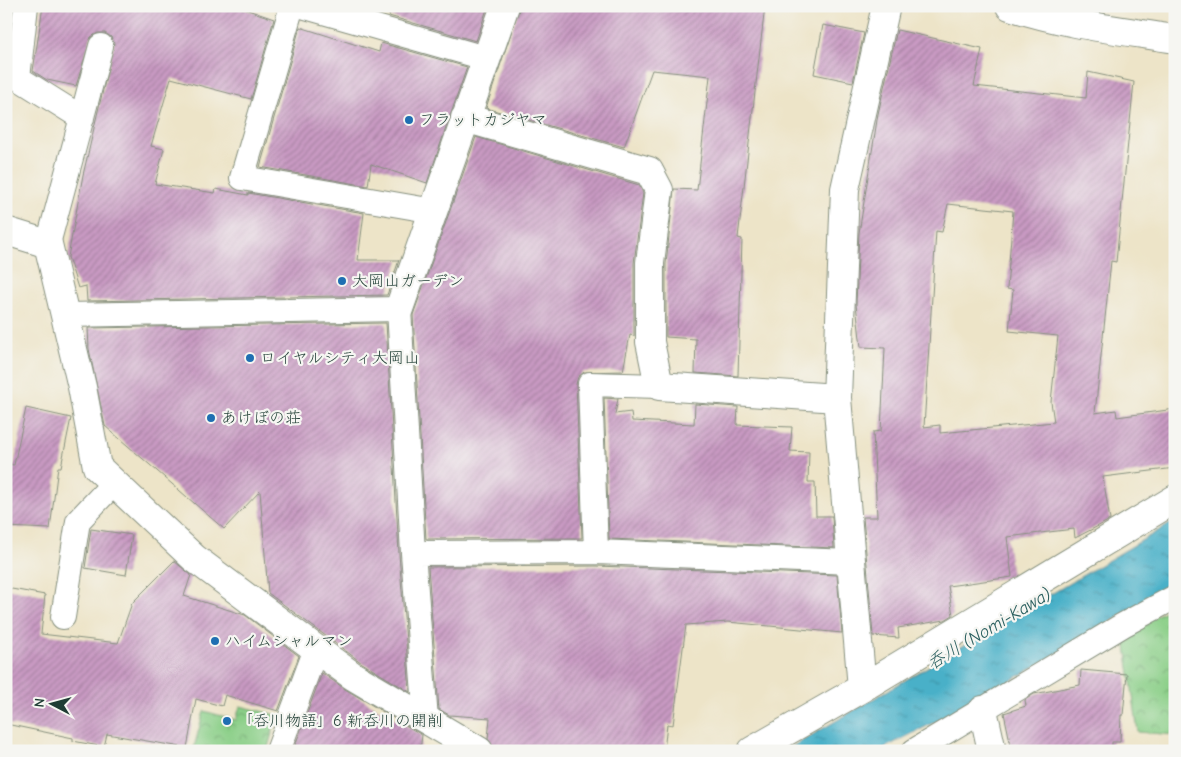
<svg xmlns="http://www.w3.org/2000/svg" width="1181" height="757" viewBox="0 0 1181 757" font-family="'Comic Neue','Klee One',sans-serif">
  <style>
    .park { fill: url(#park-crowns); stroke: #55865e }
    .water { fill: url(#water-ripples); stroke: #34767e }
    .building { fill: url(#building-hatch); fill-rule: evenodd }
    .lines { fill: none; stroke-linecap: round; stroke-linejoin: round }
    .service-casing { stroke: #86907e; stroke-width: 26 }
    .minor-casing { stroke: #86907e; stroke-width: 30 }
    .service { stroke: #fff; stroke-width: 24 }
    .minor { stroke: #fff; stroke-width: 28 }
    .poi-dot { fill: #1f6fb2; stroke: #f6f6f2; stroke-width: 2 }
    .labels { text-anchor: middle; dominant-baseline: central; stroke-width: 4.5; stroke-linejoin: round; paint-order: stroke }
    .poi-label { font-size: 16px; fill: #1f3d34; stroke: #f6f6f2; text-anchor: start }
    .water-label { font-size: 18px; font-style: italic; fill: #2c6060; stroke: #f6f6f2 }
  </style>
  <defs>
    <pattern id="park-crowns" width="20" height="18" patternUnits="userSpaceOnUse" patternTransform="scale(1.25)"><rect width="20" height="18" fill="#8bcf88"/><path d="M2 6a3 3 0 1 1 6 0M12 15a3 3 0 1 1 6 0" fill="none" stroke="#71a970"/></pattern>
    <pattern id="water-ripples" width="26" height="14" patternUnits="userSpaceOnUse" patternTransform="scale(1.25)"><rect width="26" height="14" fill="#49b0c8"/><path d="M2 4q2-2 4 0t4 0M15 11q2-2 4 0t4 0" fill="none" stroke="#3c90a3"/></pattern>
    <pattern id="building-hatch" width="6" height="6" patternUnits="userSpaceOnUse" patternTransform="scale(1.25)"><rect width="6" height="6" fill="#c99ac3"/><path d="M-1 1l2-2M0 6l6-6M5 7l2-2" fill="none" stroke="#a37f9f"/></pattern>
  </defs>
  <rect width="100%" height="100%" fill="#f6f6f2"/>
  <filter id="ink" filterUnits="userSpaceOnUse"><feTurbulence type="fractalNoise" baseFrequency=".02" numOctaves="2"/><feDisplacementMap in="SourceGraphic" scale="10" xChannelSelector="R" yChannelSelector="G"/><feConvolveMatrix kernelMatrix="1 2 1 2 8 2 1 2 1" color-interpolation-filters="sRGB"/></filter>
  <filter id="wash" filterUnits="userSpaceOnUse"><feTurbulence type="fractalNoise" baseFrequency=".0096" numOctaves="4" result="noise"/><feDisplacementMap in="SourceGraphic" scale="20" xChannelSelector="R" yChannelSelector="G"/><feGaussianBlur stdDeviation="1.12" result="paint"/><feColorMatrix in="noise" values="0 0 0 0 0 0 0 0 0 0 0 0 0 0 0 0 0 1.4 0 .05"/><feComposite in="paint" operator="in"/></filter>
  <g filter="url(#wash)">
    <rect width="100%" height="100%" fill="#ede4c8"/>
    <path class="park" d="M 1175,606 L 1175,735 L 1138,732 L 1124,632 Z
      M 240,706 L 277,715 L 267,751 L 193,751 L 204,711 L 236,720 Z"/>
    <path class="water" d="M 1175,521 L 1175,584 L 978,700 L 878,751 L 785,751 Z"/>
    <g id="blocks">
      <path class="building" d="M 43,6 L 236,6 L 274,19 L 251,99 L 171,78 L 151,146 L 164,149 L 155,184 L 215,193 L 216,189 L 248,195 L 248,193 L 364,213 L 358,260 L 399,260 L 387,295 L 87,301 L 86,286 L 78,288 L 68,257 L 83,175 L 114,43 L 111,37 L 105,33 L 98,33 L 91,37 L 76,86 L 47,80 L 33,71 Z
        M 392,6 L 488,6 L 476,41 L 389,16 Z
        M 520,6 L 765,6 L 738,238 L 742,239 L 738,376 L 695,373 L 696,339 L 666,337 L 666,264 L 674,189 L 697,190 L 710,76 L 652,70 L 624,147 L 486,108 Z
        M 823,25 L 864,33 L 853,82 L 814,74 Z
        M 300,27 L 379,52 L 381,43 L 467,67 L 427,183 L 371,164 L 368,186 L 260,167 Z
        M 897,30 L 982,49 L 974,86 L 1086,98 L 1088,72 L 1134,82 L 1116,262 L 1111,261 L 1095,413 L 1116,410 L 1117,417 L 1175,409 L 1175,468 L 1103,477 L 1110,520 L 1075,538 L 1074,529 L 1007,537 L 1012,577 L 948,586 L 953,615 L 945,620 L 898,628 L 899,638 L 873,636 L 863,517 L 877,517 L 873,432 L 881,431 L 885,348 L 861,347 L 856,304 L 859,233 L 878,114 ZM 948,204 L 1013,211 L 1007,289 L 1013,290 L 1009,331 L 1058,336 L 1051,402 L 1054,422 L 940,433 L 940,425 L 924,427 L 936,231 L 942,232 Z
        M 476,137 L 639,185 L 643,193 L 634,263 L 634,336 L 630,335 L 623,371 L 584,372 L 578,377 L 576,384 L 582,538 L 426,539 L 413,315 Z
        M 386,323 L 399,554 L 410,692 L 362,663 L 268,593 L 260,491 L 224,529 L 105,426 L 89,349 L 88,328 Z
        M 604,398 L 618,399 L 615,414 L 631,412 L 632,421 L 694,424 L 695,404 L 738,407 L 737,425 L 792,427 L 790,451 L 809,452 L 808,482 L 815,482 L 816,516 L 832,516 L 834,548 L 609,539 Z
        M 26,408 L 71,418 L 61,467 L 58,467 L 50,529 L 6,527 L 6,464 L 14,465 Z
        M 91,529 L 132,535 L 126,575 L 85,568 Z
        M 174,561 L 191,575 L 184,596 L 245,615 L 299,656 L 278,711 L 225,695 L 222,706 L 196,699 L 187,748 L 107,734 L 104,747 L 73,741 L 73,738 L 6,724 L 6,588 L 45,595 L 41,634 L 118,643 L 132,603 Z
        M 596,566 L 837,575 L 842,633 L 728,622 L 686,625 L 673,725 L 667,724 L 664,751 L 495,751 L 488,739 L 490,718 L 449,715 L 439,709 L 428,567 Z
        M 1081,670 L 1127,674 L 1123,715 L 1121,715 L 1120,742 L 1112,742 L 1112,751 L 1012,751 L 1004,713 L 1026,706 L 1025,700 L 1034,694 L 1080,685 Z
        M 322,673 L 345,689 L 422,735 L 420,751 L 293,751 Z"/>
    </g>
  </g>
  <g filter="url(#ink)">
    <use href="#blocks" fill-opacity="0" stroke="#86907e" stroke-width="1"/>
    <g class="lines">
      <defs>
        <path id="service" d="M 26,6 L 18,78 L 82,118
          M 292,6 L 242,178 L 434,211
          M 302,6 L 485,58
          M 48,244 L 101,46
          M 65,315 L 399,309 L 413,553 L 426,719
          M 596,552 L 590,384 L 659,386
          M 413,553 L 596,552 L 851,562
          M 63,617 L 78,521 L 114,483
          M 278,751 L 316,649
          M 914,751 L 1123,625 L 1175,597"/>
        <path id="minor" d="M 1010,6 C 1063,24 1119,30 1175,39
          M 465,118 L 649,171 L 659,190 L 650,263 L 650,342 L 659,386 L 837,398
          M 6,231 L 48,244 L 82,387 L 97,467 L 194,558 L 316,649 L 353,676 L 479,751
          M 399,309 L 505,6
          M 862,688 L 837,398 L 845,189 L 886,6
          M 983,710 L 992,751
          M 752,751 L 862,688 L 1175,499"/>
      </defs>
      <use href="#service" class="service-casing"/>
      <use href="#minor" class="minor-casing"/>
      <use href="#service" class="service"/>
      <use href="#minor" class="minor"/>
    </g>
  </g>
  <g class="poi-dot">
    <circle cx="409" cy="120" r="5"/>
    <circle cx="342" cy="281" r="5"/>
    <circle cx="250" cy="358" r="5"/>
    <circle cx="211" cy="418" r="5"/>
    <circle cx="215" cy="641" r="5"/>
    <circle cx="227" cy="721" r="5"/>
  </g>
  <g class="labels">
    <g class="poi-label">
      <text x="419" y="120">フラットカジヤマ</text>
      <text x="352" y="281">大岡山ガーデン</text>
      <text x="260" y="358">ロイヤルシティ大岡山</text>
      <text x="221" y="418">あけぼの荘</text>
      <text x="225" y="641">ハイムシャルマン</text>
      <text x="237" y="721">「呑川物語」6 新呑川の開削</text>
    </g>
    <g class="water-label">
      <text transform="translate(989 629) rotate(-31)">呑川 (Nomi-Kawa)</text>
    </g>
  </g>
  <rect width="1181" height="757" fill="none" stroke="#f6f6f2" stroke-width="25"/>
  <g transform="translate(52 704) rotate(276)" stroke="#f6f6f2" stroke-width="4" paint-order="stroke">
  <path d="M0-4L9 19L0 12L-9 19Z" fill="#1f3d34"/>
  <text y="-8" font-size="14" font-weight="bold" text-anchor="middle" fill="#1f3d34">N</text>
  </g>
</svg>
